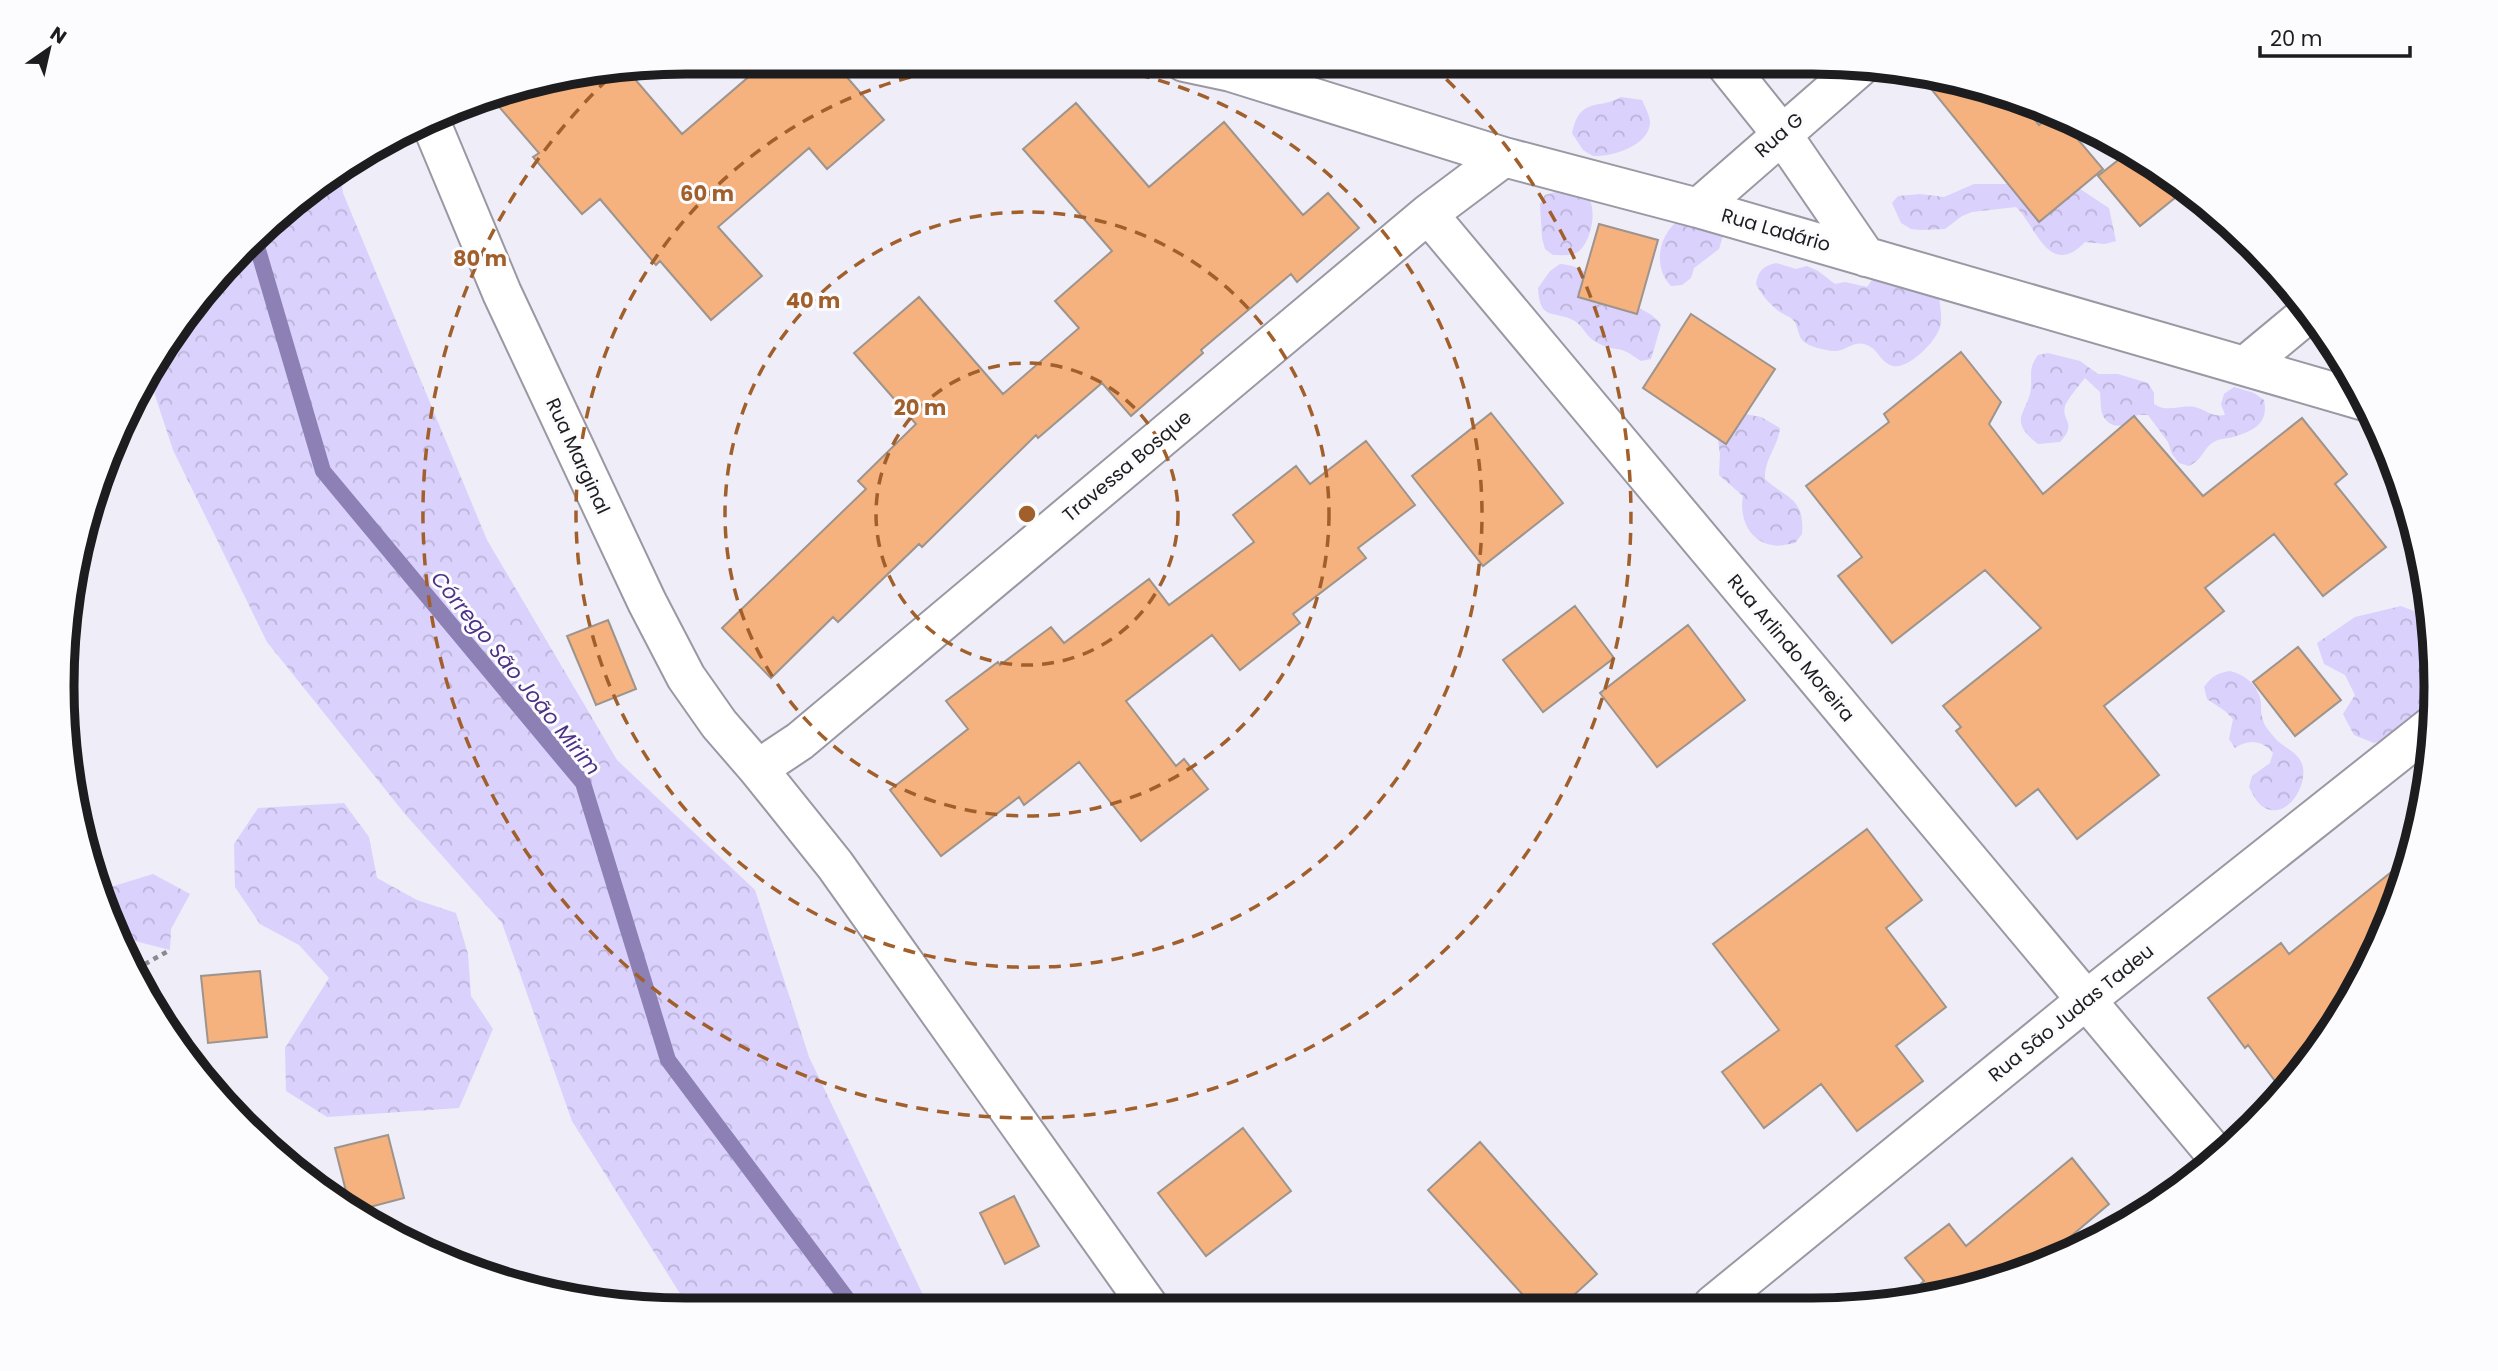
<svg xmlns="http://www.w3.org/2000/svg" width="2498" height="1371" viewBox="0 0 2498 1371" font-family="Poppins,sans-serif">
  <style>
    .forest { fill: url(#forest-crowns) }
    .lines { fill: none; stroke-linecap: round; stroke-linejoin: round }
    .stream { stroke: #8c80b4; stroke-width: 16 }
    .building { fill: #f5b17e; stroke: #9d948d; stroke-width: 2 }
    .minor-casing { stroke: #9a98a3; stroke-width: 42 }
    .path { stroke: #8a8990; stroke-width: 4.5; stroke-dasharray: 5 5; stroke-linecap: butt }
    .minor { stroke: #fff; stroke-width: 38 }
    .ring { fill: none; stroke: #a1602b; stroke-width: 3.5; stroke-dasharray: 12 9 }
    .labels { text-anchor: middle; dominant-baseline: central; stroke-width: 6; stroke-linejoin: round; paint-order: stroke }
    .street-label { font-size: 19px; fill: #1d1d20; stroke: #fcfcfe }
    .water-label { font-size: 21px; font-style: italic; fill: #4d3185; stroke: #fcfcfe }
    .rim { fill: none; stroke: #1d1d20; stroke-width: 9 }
    .centre { fill: #a1602b; stroke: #fcfcfe; stroke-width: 3.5 }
    .ring-label { font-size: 21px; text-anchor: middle; font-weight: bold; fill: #a1602b; stroke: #fcfcfe; stroke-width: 6; stroke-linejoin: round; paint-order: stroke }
  </style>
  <defs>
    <pattern id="forest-crowns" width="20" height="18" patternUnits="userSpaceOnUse" patternTransform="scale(1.75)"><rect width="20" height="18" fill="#dad1fc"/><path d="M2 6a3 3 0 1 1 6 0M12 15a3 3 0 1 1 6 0" fill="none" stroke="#bbb3d8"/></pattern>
  </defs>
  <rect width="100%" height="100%" fill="#efedf8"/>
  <path class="forest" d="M 1621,97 L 1642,100 C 1645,107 1649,114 1650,121 C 1651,145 1612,157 1593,156 L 1583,150 L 1572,133 C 1580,96 1599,110 1621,97 Z
    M 340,172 L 343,193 L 487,540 L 617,760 L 755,890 L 809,1057 L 924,1297 L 933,1308 L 689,1308 L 572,1121 L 502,923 L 405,814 L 267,642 L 173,450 L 149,377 L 166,339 L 305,191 Z
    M 2041,176 L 2074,185 L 2109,208 L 2116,241 L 2105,244 L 2085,242 C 2049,280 2035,224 2016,207 L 1972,212 L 1962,216 L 1945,229 L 1921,230 L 1911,229 L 1901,223 L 1892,203 L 1898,196 L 1920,194 L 1944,197 L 1974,184 L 2007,184 Z
    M 1566,189 C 1573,191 1583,193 1587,197 C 1599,208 1590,247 1576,253 C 1569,256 1560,255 1553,255 L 1545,249 L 1542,238 L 1540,204 L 1545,195 Z
    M 1679,220 L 1718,227 L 1723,236 L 1719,249 L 1694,268 L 1691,278 L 1682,285 L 1671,286 C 1652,267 1659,234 1679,220 Z
    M 1776,263 L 1796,269 L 1807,266 L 1818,271 L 1835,284 L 1845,282 L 1867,287 L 1879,270 L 1936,280 C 1938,293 1942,309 1941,323 C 1940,338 1909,370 1893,366 C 1880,363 1878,347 1864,344 C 1852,341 1845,352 1833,351 C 1825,350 1809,347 1803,341 C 1798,336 1798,326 1794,321 C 1790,316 1781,314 1776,309 C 1768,302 1761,294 1756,284 C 1758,271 1763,266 1776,263 Z
    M 1560,264 C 1588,265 1603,290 1625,302 C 1640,310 1652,311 1661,325 L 1651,359 L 1641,361 C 1636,358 1629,352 1622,350 C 1613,348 1606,348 1596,342 C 1586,337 1583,325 1573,320 C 1552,310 1540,321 1538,288 L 1550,271 Z
    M 2048,353 L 2080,361 L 2098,374 L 2118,374 L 2148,383 L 2154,393 L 2154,404 C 2168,414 2182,403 2198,408 C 2209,412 2213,417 2225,415 L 2221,404 L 2224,394 L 2234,387 L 2254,393 L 2264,400 C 2269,423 2254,431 2233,437 C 2226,439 2219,438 2212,443 C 2202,451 2203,459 2189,466 L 2179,463 L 2172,454 L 2168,442 L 2148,415 L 2137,415 C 2128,427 2112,431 2103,416 C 2100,409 2101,400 2100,392 L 2085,378 C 2080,384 2067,400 2065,406 C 2061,422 2078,422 2060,442 L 2038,444 C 2006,419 2028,414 2031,388 C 2032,373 2028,369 2038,355 Z
    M 1740,413 L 1761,417 L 1780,428 C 1778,447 1764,459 1765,479 C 1787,499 1805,498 1802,534 L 1795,543 C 1788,544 1778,547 1772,545 C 1748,541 1739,516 1743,496 L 1719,475 L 1720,454 L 1717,433 Z
    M 2418,538 L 2424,574 L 2406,563 L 2412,541 Z
    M 2401,606 L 2424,615 L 2430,613 L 2435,644 L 2433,708 L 2397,736 L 2374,743 L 2354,735 L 2343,714 L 2355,695 L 2345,675 L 2324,664 L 2317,643 L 2355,617 Z
    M 2230,671 C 2244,674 2256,684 2260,698 C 2262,705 2260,713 2263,720 C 2264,726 2271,733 2275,738 C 2282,747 2298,752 2302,764 C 2309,783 2288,820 2265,808 C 2257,804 2253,794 2249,787 L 2252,776 L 2270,763 L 2273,753 C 2262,740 2249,739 2235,748 L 2229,739 L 2233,719 L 2225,711 L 2207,699 L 2204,687 C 2211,677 2217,673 2230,671 Z
    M 344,803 L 369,837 L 377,878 L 417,900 L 456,913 L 468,954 L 471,996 L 493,1029 L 459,1108 L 327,1117 L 286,1091 L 285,1048 L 329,978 L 299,945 L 260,924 L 235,887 L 234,844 L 258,808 Z
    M 153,874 L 190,894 L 171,929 L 170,950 L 127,939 L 121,944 L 109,925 L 101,890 Z"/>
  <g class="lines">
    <path class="stream" d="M 256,243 L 323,471 L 583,783 L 668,1060 L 854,1308"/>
  </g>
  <path class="building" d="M 767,61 L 833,61 L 884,120 L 827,169 L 809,148 L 718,227 L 762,276 L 711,320 L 660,261 L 656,265 L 600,199 L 582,214 L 533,157 L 539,153 L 488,94 L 628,71 L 682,134 Z
    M 1919,74 L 1974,83 L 2020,102 L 2039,125 L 2052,115 L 2060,118 L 2103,169 L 2039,222 Z
    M 1076,103 L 1149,187 L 1224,122 L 1303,215 L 1328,193 L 1359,228 L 1297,282 L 1291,274 L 1201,350 L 1203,353 L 1131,416 L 1102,383 L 1038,438 L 1036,435 L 922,547 L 919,544 L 838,622 L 833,617 L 771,678 L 722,628 L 866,489 L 858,481 L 916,424 L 854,353 L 919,297 L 1003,394 L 1079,328 L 1055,301 L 1112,251 L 1023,149 Z
    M 2131,150 L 2186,189 L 2140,226 L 2098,176 Z
    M 1599,224 L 1658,240 L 1637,314 L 1578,297 Z
    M 1691,314 L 1775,369 L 1726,444 L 1643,388 Z
    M 1961,352 L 2001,402 L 1989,424 L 2043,494 L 2134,416 L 2203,496 L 2302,418 L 2347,474 L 2335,484 L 2386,547 L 2323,596 L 2274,534 L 2205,588 L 2224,611 L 2104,706 L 2159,775 L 2077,839 L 2038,789 L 2016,806 L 1956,731 L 1961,727 L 1943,706 L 2041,628 L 1985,570 L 1892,643 L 1838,576 L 1862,557 L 1806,486 L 1889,422 L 1884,414 Z
    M 1491,413 L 1563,503 L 1483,566 L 1412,476 Z
    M 1366,441 L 1415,505 L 1358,548 L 1366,558 L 1293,614 L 1300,623 L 1240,670 L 1212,635 L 1126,701 L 1176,766 L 1184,759 L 1208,789 L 1141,841 L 1079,762 L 1024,805 L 1019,797 L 941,856 L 890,790 L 968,729 L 946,701 L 998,662 L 1000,665 L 1051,627 L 1064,643 L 1149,579 L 1169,605 L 1254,542 L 1233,515 L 1296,466 L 1310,484 Z
    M 1575,606 L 1614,658 L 1543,712 L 1503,660 Z
    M 608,620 L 636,689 L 596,705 L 567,636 Z
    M 1688,625 L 1745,700 L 1657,767 L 1600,693 Z
    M 2298,647 L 2341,700 L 2295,736 L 2253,682 Z
    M 1867,829 L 1922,900 L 1886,928 L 1946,1007 L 1896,1046 L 1923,1081 L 1857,1131 L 1821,1084 L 1764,1128 L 1722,1072 L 1779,1030 L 1713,944 Z
    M 2410,857 L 2404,886 L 2353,997 L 2284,1093 L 2248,1045 L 2245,1048 L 2208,998 L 2281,943 L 2289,954 Z
    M 260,971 L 267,1037 L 208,1043 L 201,976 Z
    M 1243,1128 L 1291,1191 L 1206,1256 L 1158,1193 Z
    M 388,1135 L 404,1198 L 355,1211 L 350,1207 L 335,1148 Z
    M 1480,1142 L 1597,1274 L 1562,1306 L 1533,1306 L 1428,1190 Z
    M 2072,1158 L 2109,1204 L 2037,1265 L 2014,1276 L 1898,1304 L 1924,1281 L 1905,1258 L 1949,1224 L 1966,1246 Z
    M 1014,1196 L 1039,1246 L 1005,1264 L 980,1213 Z"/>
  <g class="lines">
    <defs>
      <path id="minor" d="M 1184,62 L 1231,72 L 1504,157 L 1698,208 L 2368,402
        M 1724,62 L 1781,133 L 1866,257
        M 431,123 L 502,293 L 647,602 L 686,677 L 719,724 L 758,769 L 835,865 L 1149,1307
        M 1504,157 L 1428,214 L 2216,1155
        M 1698,208 L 1863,64
        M 2246,365 L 2311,311
        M 758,769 L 800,741 L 1428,214
        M 1713,1305 L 2085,1001 L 2433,725"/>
    </defs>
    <use href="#minor" class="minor-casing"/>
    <path class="path" d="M 136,969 L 170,950"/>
    <use href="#minor" class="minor"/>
  </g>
  <g class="ring">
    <circle cx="1027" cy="514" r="151"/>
    <circle cx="1027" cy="514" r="302"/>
    <path d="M1055 62A453 453 0 1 1 1003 62"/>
    <path d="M1431 65A604 604 0 1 1 611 76"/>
  </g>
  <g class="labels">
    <g class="street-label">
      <text transform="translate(1779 135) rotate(-41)">Rua G</text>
      <text transform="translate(1776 230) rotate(16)">Rua Ladário</text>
      <text transform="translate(578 456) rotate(65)">Rua Marginal</text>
      <text transform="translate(1127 466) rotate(-40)">Travessa Bosque</text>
      <text transform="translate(1791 648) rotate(50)">Rua Arlindo Moreira</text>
      <text transform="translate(2071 1013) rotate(-39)">Rua São Judas Tadeu</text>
    </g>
    <g class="water-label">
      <text transform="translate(516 673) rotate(51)">Córrego São João Mirim</text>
    </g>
  </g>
  <path d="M0 0H2498V1371H0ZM686 74H1812A612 612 0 0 1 2424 686V686A612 612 0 0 1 1812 1298H686A612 612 0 0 1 74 686V686A612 612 0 0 1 686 74Z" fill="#fcfcfe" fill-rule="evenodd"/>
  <path class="rim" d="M686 74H1812A612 612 0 0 1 2424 686V686A612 612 0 0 1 1812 1298H686A612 612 0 0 1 74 686V686A612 612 0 0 1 686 74Z"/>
  <circle cx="1027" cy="514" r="10" class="centre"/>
  <g class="ring-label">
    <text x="707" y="201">60 m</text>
    <text x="480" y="266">80 m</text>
    <text x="813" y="308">40 m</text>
    <text x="920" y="415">20 m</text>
  </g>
  <g transform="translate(49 49) rotate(34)" stroke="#fcfcfe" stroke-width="5" paint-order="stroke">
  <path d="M0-5L12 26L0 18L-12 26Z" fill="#1d1d20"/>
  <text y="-10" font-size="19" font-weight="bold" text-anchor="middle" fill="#1d1d20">N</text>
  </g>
  <path d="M2260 46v10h150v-10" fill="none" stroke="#1d1d20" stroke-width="3.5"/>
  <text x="2270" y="46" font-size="21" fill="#1d1d20" stroke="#fcfcfe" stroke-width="5" paint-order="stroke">20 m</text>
</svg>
